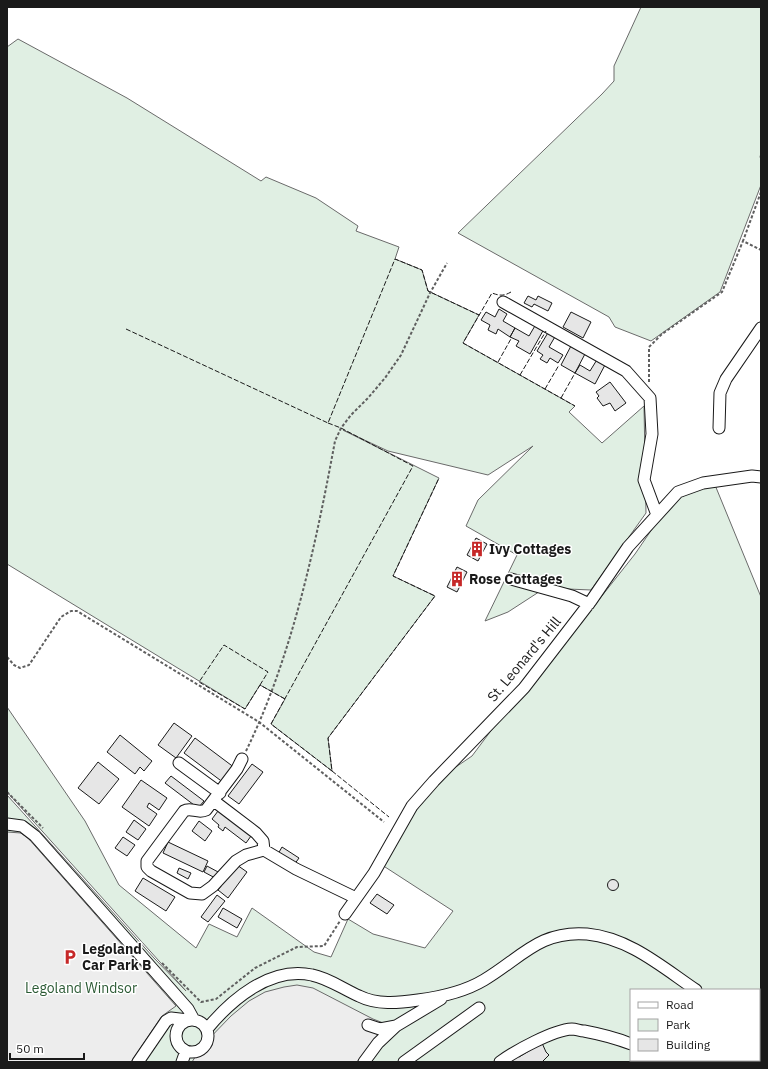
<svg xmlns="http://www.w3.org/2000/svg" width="768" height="1069" viewBox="0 0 768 1069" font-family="'IBM Plex Sans',sans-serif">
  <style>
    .green { fill: #e0efe3; stroke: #6a6a6a; fill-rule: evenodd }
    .parking { fill: #ededed; stroke: #6a6a6a }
    .building { fill: #e6e6e6; stroke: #1a1a1a }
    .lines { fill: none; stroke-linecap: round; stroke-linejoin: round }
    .minor-casing { stroke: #1a1a1a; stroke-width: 13 }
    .path { stroke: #5f5f5f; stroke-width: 2; stroke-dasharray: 3 2; stroke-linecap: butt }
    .minor { stroke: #fff; stroke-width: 11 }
    .fence { stroke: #1a1a1a; stroke-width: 1; stroke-dasharray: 5 2; stroke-linecap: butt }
    .labels { text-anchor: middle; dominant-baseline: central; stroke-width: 3; stroke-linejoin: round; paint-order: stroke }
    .poi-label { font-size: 14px; font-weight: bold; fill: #1a1a1a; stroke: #fff; text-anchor: start }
    .street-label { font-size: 14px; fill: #1a1a1a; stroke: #fff }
    .park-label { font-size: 14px; fill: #2b5a34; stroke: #fff }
  </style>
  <rect width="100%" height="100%" fill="#fff"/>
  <path class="green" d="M 641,7 L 761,7 L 761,153 L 760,157 L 761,159 L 761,185 L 720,292 L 651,341 L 615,327 L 609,317 L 458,233 L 602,94 L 614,81 L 614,66 Z
    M 18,39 L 127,98 L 261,181 L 266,177 L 316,198 L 358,226 L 356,231 L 399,247 L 395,259 L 422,270 L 428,291 L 479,315 L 463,343 L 575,406 L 569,412 L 602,443 L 644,406 L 646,513 L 591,590 L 545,588 L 508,612 L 485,621 L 517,555 L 466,526 L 478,500 L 533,446 L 488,475 L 388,451 L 343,430 L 439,478 L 393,576 L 435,596 L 328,738 L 332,771 L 271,724 L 285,699 L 260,685 L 245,709 L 7,564 L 7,47 Z
    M 715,485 L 761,597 L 761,1062 L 7,1062 L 7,795 L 154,958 L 186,991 L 7,792 L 7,707 L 85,821 L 119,885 L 196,948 L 209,924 L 237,937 L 252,908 L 314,952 L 331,957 L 348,919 L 373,934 L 425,948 L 453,911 L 382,865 L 409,819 L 447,773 L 472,756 L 493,728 L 552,659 L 635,554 L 663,513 L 674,501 L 693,491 ZM 631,990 L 759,990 L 759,1060 L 631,1060 Z"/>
  <path class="parking" d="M 7,832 L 21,833 L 28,838 L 176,1006 L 162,1016 L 131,1062 L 7,1062 Z
    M 297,985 L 313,988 L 373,1019 L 386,1024 L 357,1062 L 192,1062 L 202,1046 L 231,1016 L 249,1001 L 265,992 L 284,987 Z"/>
  <path class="building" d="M 528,296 L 536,300 L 538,296 L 552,303 L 548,311 L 534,304 L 532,307 L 524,303 Z
    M 499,309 L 507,314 L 503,321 L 515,328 L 510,337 L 498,329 L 496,334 L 488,330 L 490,325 L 481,320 L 486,312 L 495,317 Z
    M 571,312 L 591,322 L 583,338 L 563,327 Z
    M 536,324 L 544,329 L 530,354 L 516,346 L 519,341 L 510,337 L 515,328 L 529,336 Z
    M 549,331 L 556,335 L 549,347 L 563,355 L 558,363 L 550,358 L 547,363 L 540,359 L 543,355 L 537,351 Z
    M 572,344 L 586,352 L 575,373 L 561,365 Z
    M 598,358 L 606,363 L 595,384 L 575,373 L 580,365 L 590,371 Z
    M 610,382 L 626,403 L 615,411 L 610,403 L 603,406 L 597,398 L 599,396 L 596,392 Z
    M 476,538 L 487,544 L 478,561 L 467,555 Z
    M 457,567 L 467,572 L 457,592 L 447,587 Z
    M 174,723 L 192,736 L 176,758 L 158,745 Z
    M 120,735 L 152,761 L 144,771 L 140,767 L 135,774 L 107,752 Z
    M 195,738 L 235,768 L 224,783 L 184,753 Z
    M 98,762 L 119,779 L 99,804 L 78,788 Z
    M 252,764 L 263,772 L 239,804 L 228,796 Z
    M 171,776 L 204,801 L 198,808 L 165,783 Z
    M 141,780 L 167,798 L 159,810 L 149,803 L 147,807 L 157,814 L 149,826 L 122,807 Z
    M 218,811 L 251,836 L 246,843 L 225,827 L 223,831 L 218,827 L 219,825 L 212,819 Z
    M 134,820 L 146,829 L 138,840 L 126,832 Z
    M 199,821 L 212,831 L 205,841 L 192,831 Z
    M 123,837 L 135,845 L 127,856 L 115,848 Z
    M 168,842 L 208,861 L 203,872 L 163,853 Z
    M 282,847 L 299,858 L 294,865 L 278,854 Z
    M 237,865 L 247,872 L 228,898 L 218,890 Z
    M 207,866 L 220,873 L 217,879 L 204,872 Z
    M 179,868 L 191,873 L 188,879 L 177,873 Z
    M 143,878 L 175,897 L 166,911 L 135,891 Z
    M607.5 885a5.5 5.5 0 1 1 11 0a5.5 5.5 0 1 1-11 0Z
    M 377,894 L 394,905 L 387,914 L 370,903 Z
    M 217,895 L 225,901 L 208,922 L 201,917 Z
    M 223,908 L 242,919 L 237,928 L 218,917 Z
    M 542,1043 L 546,1052 L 549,1055 L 542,1062 L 512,1062 L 510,1060 L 516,1055 L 519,1057 Z"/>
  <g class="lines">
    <defs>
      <path id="minor" d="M 503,302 L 626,371 L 650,398 L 652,434 L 644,480 L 657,515
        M 719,428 L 720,393 L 726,379 L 761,328
        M 511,579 L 572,596 L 589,604
        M 242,759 L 237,769 L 206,810 C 198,814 191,807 184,811 L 147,861 L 147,867 L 151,871 L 190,893 L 202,894 L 213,886 L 236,861 L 246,855 L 264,850
        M 179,763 L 220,793
        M 214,801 L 256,833 L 263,841 L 264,850 L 296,869 L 356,898
        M 7,824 L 22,826 L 35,836 L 188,1009 L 194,1020
        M 345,914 L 374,873 L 412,806 L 434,781 L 524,688 L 591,601 L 628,547 L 678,492 L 703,483 L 752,476 L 761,477
        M176 1036a16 16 0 1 1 32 0a16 16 0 1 1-32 0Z
        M 368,1025 L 380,1029 L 396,1026
        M 759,1028 L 761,1029
        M 207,1029 C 231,1000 270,966 312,975 C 328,978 343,989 359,996 C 377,1005 398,1003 418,1000 C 441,997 464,992 484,980 C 520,959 539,930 587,934 C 629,938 662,967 696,990
        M 653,1060 L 656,1062
        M 138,1062 L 166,1021 L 171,1018 L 188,1020
        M 182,1062 L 186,1051
        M 364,1062 L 378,1043 L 396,1026 L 441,999
        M 404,1062 L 479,1008
        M 500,1062 C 515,1051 553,1030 572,1029 C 576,1029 580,1031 584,1031 C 600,1034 616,1038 631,1044"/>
    </defs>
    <use href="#minor" class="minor-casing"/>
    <path class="path" d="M 761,192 L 743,241 L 761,250
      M 649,382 L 649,347 L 662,334 L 722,292 L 743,241
      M 7,657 L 14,665 L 20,668 L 29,665 L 61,617 L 71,611 L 77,611 L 259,722 L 384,822
      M 246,751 C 292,657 316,544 335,441 L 341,428 L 351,415 L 368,398 L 385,378 L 401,355 L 430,293 L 447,263
      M 7,792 L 43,828
      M 162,963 L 201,1002 L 216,999 L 255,968 L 297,947 L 324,946 L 340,921"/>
    <use href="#minor" class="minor"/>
    <path class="fence" d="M 511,292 C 504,296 500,296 492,293 L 463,343 L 575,406
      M 126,329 L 328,423 L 395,259 L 422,270 L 428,291 L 479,315
      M 498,362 L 512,337
      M 520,375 L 546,331
      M 545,389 L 559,365
      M 561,398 L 575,373
      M 328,423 L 341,428 L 413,466 L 271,724 L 332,771 L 328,738 L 435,596 L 393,576 L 439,478
      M 260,685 L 268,672 L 224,645 L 199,682 L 245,709 L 260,685 L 285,699
      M 332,771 L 389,817"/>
  </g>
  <defs>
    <symbol id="building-bare" viewBox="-9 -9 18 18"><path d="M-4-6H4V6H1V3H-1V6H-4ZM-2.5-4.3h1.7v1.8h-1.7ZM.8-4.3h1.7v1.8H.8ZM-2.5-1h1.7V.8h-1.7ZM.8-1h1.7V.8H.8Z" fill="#c62828" stroke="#fff" stroke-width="2.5" paint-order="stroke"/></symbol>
    <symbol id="parking-bare" viewBox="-9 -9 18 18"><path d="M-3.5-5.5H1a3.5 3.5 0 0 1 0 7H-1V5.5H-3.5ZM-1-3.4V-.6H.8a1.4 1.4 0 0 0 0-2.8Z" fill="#c62828" stroke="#fff" stroke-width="2.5" paint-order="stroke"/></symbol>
  </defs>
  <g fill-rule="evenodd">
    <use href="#building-bare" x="466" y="538" width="22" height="22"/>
    <use href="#building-bare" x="446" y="568" width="22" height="22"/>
    <use href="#parking-bare" x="59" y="946" width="22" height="22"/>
  </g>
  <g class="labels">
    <g class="poi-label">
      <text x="489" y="549">Ivy Cottages</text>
      <text x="469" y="579">Rose Cottages</text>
      <text x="82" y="949">Legoland<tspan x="82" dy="16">Car Park B</tspan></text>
    </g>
    <g class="street-label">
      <text transform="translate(524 659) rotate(-50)">St. Leonard's Hill</text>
    </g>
    <g class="park-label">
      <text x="81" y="988">Legoland Windsor</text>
    </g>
  </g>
  <rect width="768" height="1069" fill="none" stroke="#1a1a1a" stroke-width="16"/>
  <rect x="630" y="989" width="130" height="72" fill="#ffffff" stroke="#a3a3a3"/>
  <rect x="638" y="1002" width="20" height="6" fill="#ffffff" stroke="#a3a3a3"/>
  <text x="666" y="1009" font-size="12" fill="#1a1a1a">Road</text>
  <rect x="638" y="1019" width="20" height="12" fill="#e0efe3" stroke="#a3a3a3"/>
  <text x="666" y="1029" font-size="12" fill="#1a1a1a">Park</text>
  <rect x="638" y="1039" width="20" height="12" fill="#e6e6e6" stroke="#a3a3a3"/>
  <text x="666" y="1049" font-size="12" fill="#1a1a1a">Building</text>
  <path d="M10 1053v6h74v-6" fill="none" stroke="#1a1a1a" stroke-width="2"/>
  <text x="16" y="1053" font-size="12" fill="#1a1a1a" stroke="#ffffff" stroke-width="3" paint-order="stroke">50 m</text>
</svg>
